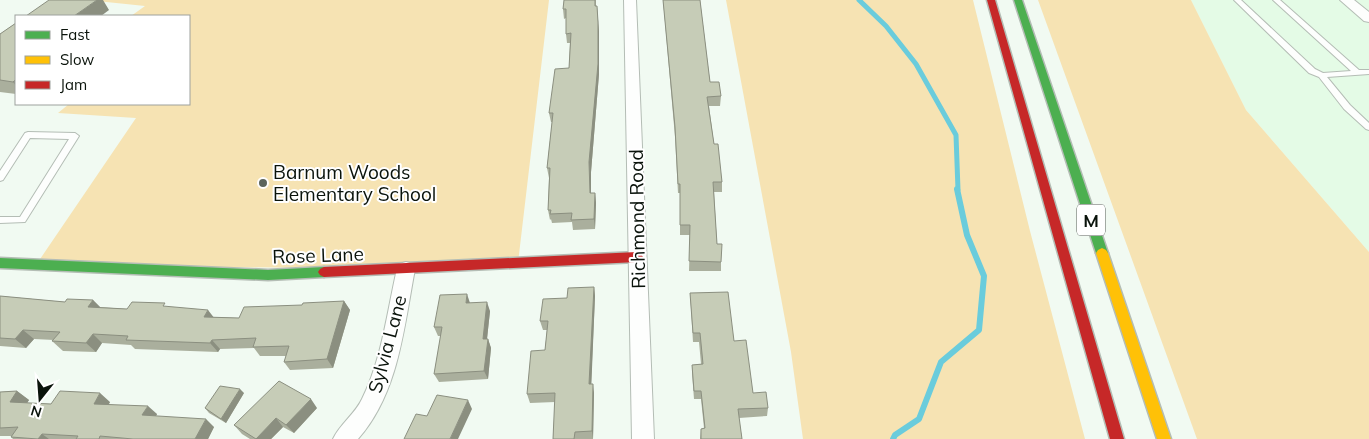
<svg xmlns="http://www.w3.org/2000/svg" width="1369" height="439" viewBox="0 0 1369 439" font-family="Mulish,sans-serif">
  <style>
    .built { fill: #e4fbe6 }
    .green { fill: #f6e3b3 }
    .lines { fill: none; stroke-linecap: round; stroke-linejoin: round }
    .stream-far1 { stroke: #6accdc; stroke-width: 5 }
    .stream { stroke: #6accdc; stroke-width: 6 }
    .lane-casing { stroke: #b4bdb5; stroke-width: 2 }
    .street-casing { stroke: #b4bdb5; stroke-width: 2 }
    .fast-casing { stroke: #b4bdb5; stroke-width: 3 }
    .slow-casing { stroke: #b4bdb5; stroke-width: 3 }
    .jam-casing { stroke: #b4bdb5; stroke-width: 3 }
    .lane { fill: #fdfefd; fill-rule: evenodd }
    .street { fill: #fdfefd; fill-rule: evenodd }
    .fast { fill: #4caf50; fill-rule: evenodd }
    .slow { fill: #ffc107; fill-rule: evenodd }
    .jam { fill: #c62828; fill-rule: evenodd }
    .wall { fill: #aaaf9d }
    .shaded-wall { fill: #8b8f80 }
    .building { fill: #c6ccb7; stroke: #8b8f80 }
    .poi-dot { fill: #5b645c; stroke: #fff; stroke-width: 2 }
    .labels { text-anchor: middle; dominant-baseline: central; stroke-width: 4; stroke-linejoin: round; paint-order: stroke }
    .shield { fill: #fff; stroke: #545a54; stroke-width: 1 }
    .shield-label { font-size: 18px; font-weight: bold; fill: #0a130b }
    .poi-label { font-size: 19px; fill: #0a130b; stroke: #fff; text-anchor: start }
    .street-label { font-size: 19px; fill: #0a130b; stroke: #fff }
  </style>
  <rect width="100%" height="100%" fill="#f1faf2"/>
  <path class="built" d="M 1191,0 L 1369,0 L 1369,252 L 1246,110 Z"/>
  <path class="green" d="M 87,0 L 549,0 L 518,263 L 406,269 L 36,265 L 136,118 L 58,113 L 69,104 L 189,104 L 189,16 L 131,16 L 145,6 Z
    M 726,0 L 973,0 L 1030,231 L 1085,439 L 803,439 L 791,352 Z
    M 1038,0 L 1191,0 L 1246,110 L 1369,252 L 1369,439 L 1197,439 Z"/>
  <g class="lines">
    <path class="stream-far1" d="M 859,0 L 886,26 L 916,64 L 956,135 L 958,190"/>
    <path class="stream" d="M 893,439 L 895,435 L 919,419 L 941,362 L 979,330 L 984,276 L 967,235 L 957,189"/>
    <defs>
      <path id="lane" d="M 1234,0 L 1241,0 L 1315,69 L 1323,73 L 1351,71 L 1273,0 L 1280,0 L 1359,70 L 1369,70 L 1369,74 L 1327,77 L 1350,105 L 1369,123 L 1369,130 L 1366,129 L 1344,109 L 1319,77 L 1309,73 Z
        M 28,132 L 75,133 L 79,136 L 25,222 L 0,223 L 0,217 L 20,217 L 69,139 L 30,138 L 3,180 L 0,181 L 0,171 L 25,133 Z"/>
      <path id="street" d="M 624,0 L 636,0 L 654,439 L 632,439 Z
        M 1340,0 L 1354,0 L 1369,12 L 1369,22 L 1364,21 Z
        M 406,262 L 413,264 L 415,269 C 404,326 399,393 358,439 L 333,439 C 340,424 355,414 362,399 C 382,359 387,312 397,269 L 399,264 Z"/>
      <path id="fast" d="M 1014,0 L 1022,0 L 1108,253 L 1106,256 L 1098,256 L 1096,253 Z
        M 0,258 L 268,270 L 324,267 L 328,269 L 330,272 L 328,275 L 324,277 L 268,280 L 0,268 Z"/>
      <path id="slow" d="M 1102,248 L 1106,250 L 1108,253 L 1171,439 L 1157,439 L 1096,253 L 1098,250 Z"/>
      <path id="jam" d="M 987,0 L 995,0 L 1124,439 L 1110,439 Z
        M 637,252 L 641,254 L 643,257 L 641,260 L 637,262 L 324,277 L 320,275 L 318,272 L 320,269 L 324,267 Z"/>
    </defs>
    <use href="#lane" class="lane-casing"/>
    <use href="#street" class="street-casing"/>
    <use href="#fast" class="fast-casing"/>
    <use href="#slow" class="slow-casing"/>
    <use href="#jam" class="jam-casing"/>
    <use href="#lane" class="lane"/>
    <use href="#street" class="street"/>
    <use href="#fast" class="fast"/>
    <use href="#slow" class="slow"/>
    <use href="#jam" class="jam"/>
  </g>
  <path class="wall" d="M 564,0 L 596,0 L 596,6 L 599,32 L 599,74 L 591,172 L 591,193 L 595,193 L 596,203 L 595,229 L 573,230 L 572,222 L 552,223 L 551,219 L 550,220 L 548,210 L 549,178 L 547,168 L 552,122 L 551,122 L 549,113 L 569,68 L 570,43 L 567,43 L 566,34 L 566,18 L 564,19 L 563,9 Z
    M 663,0 L 700,0 L 710,82 L 721,96 L 720,106 L 709,106 L 714,144 L 722,182 L 722,192 L 714,192 L 717,244 L 721,262 L 721,271 L 689,271 L 690,235 L 680,235 L 680,193 L 678,193 L 675,137 Z
    M 16,23 L 16,94 L 0,92 L 0,34 Z
    M 594,287 L 595,296 L 591,384 L 594,393 L 593,439 L 553,439 L 555,402 L 530,403 L 527,394 L 545,350 L 547,330 L 543,330 L 540,321 L 567,298 Z
    M 690,293 L 734,341 L 753,393 L 768,408 L 767,416 L 739,418 L 742,439 L 700,439 L 701,429 L 704,428 L 701,399 L 694,399 L 692,373 L 692,365 L 701,364 L 699,342 L 693,342 Z
    M 0,296 L 65,302 L 93,300 L 100,307 L 127,309 L 168,307 L 213,317 L 239,318 L 302,305 L 344,301 L 350,310 L 333,368 L 290,370 L 284,362 L 286,356 L 260,356 L 254,348 L 220,349 L 218,352 L 135,349 L 131,345 L 102,343 L 96,352 L 63,351 L 52,341 L 54,340 L 34,339 L 26,348 L 0,346 Z
    M 470,303 L 490,311 L 487,339 L 488,339 L 491,348 L 488,379 L 439,382 L 434,374 L 441,336 L 438,336 L 434,327 Z
    M 17,391 L 29,400 L 27,403 L 51,404 L 110,402 L 109,404 L 157,414 L 156,416 L 214,427 L 208,439 L 13,439 L 11,437 L 11,436 L 0,436 L 0,392 Z
    M 244,393 L 226,423 L 209,413 L 205,408 Z
    M 317,408 L 294,433 L 283,427 L 271,439 L 250,439 L 242,434 L 234,425 Z"/>
  <path class="shaded-wall" d="M 97,0 L 103,0 L 109,10 L 101,16 L 74,16 Z
    M 597,6 L 599,32 L 599,74 L 591,172 L 591,203 L 590,193 L 589,162 Z
    M 16,79 L 16,86 L 13,82 Z
    M 595,193 L 596,203 L 595,229 L 594,219 Z
    M 594,287 L 595,296 L 591,393 L 589,384 Z
    M 467,294 L 470,303 L 466,303 Z
    M 93,300 L 102,309 L 88,307 Z
    M 344,301 L 350,310 L 333,368 L 327,359 Z
    M 487,302 L 490,311 L 486,348 L 483,339 Z
    M 208,310 L 215,319 L 204,317 Z
    M 23,330 L 34,339 L 26,348 L 15,339 Z
    M 93,334 L 102,343 L 96,352 L 86,343 Z
    M 488,339 L 491,348 L 488,379 L 484,371 Z
    M 212,340 L 220,349 L 218,352 L 210,343 Z
    M 593,384 L 594,393 L 593,439 L 592,431 Z
    M 240,389 L 244,393 L 226,423 L 221,419 Z
    M 17,391 L 29,400 L 22,411 L 10,402 Z
    M 100,393 L 110,402 L 104,412 L 94,404 Z
    M 311,399 L 317,408 L 294,433 L 286,425 Z
    M 468,400 L 472,409 L 458,439 L 450,439 Z
    M 148,406 L 157,414 L 152,424 L 142,415 Z
    M 276,418 L 283,427 L 271,439 L 256,439 Z
    M 206,419 L 214,427 L 208,439 L 195,439 Z
    M 42,434 L 49,439 L 38,439 Z"/>
  <path class="building" d="M 49,0 L 97,0 L 74,16 L 26,16 Z
    M 564,0 L 595,0 L 595,6 L 597,6 L 598,22 L 598,64 L 589,162 L 590,193 L 595,193 L 594,219 L 571,220 L 572,213 L 550,214 L 551,210 L 548,210 L 550,168 L 547,168 L 553,113 L 549,113 L 555,69 L 569,68 L 571,33 L 566,34 L 566,9 L 563,9 Z
    M 663,0 L 700,0 L 710,82 L 719,82 L 721,96 L 707,97 L 714,144 L 718,144 L 722,182 L 713,182 L 717,244 L 722,244 L 721,262 L 689,261 L 690,225 L 680,225 L 680,184 L 678,184 L 675,127 Z
    M 16,23 L 16,79 L 13,82 L 0,80 L 0,34 Z
    M 594,287 L 589,384 L 593,384 L 592,431 L 575,432 L 574,439 L 553,439 L 555,393 L 527,394 L 531,351 L 545,350 L 548,321 L 540,321 L 543,299 L 567,298 L 568,288 Z
    M 728,292 L 734,341 L 746,340 L 753,393 L 766,392 L 768,408 L 738,409 L 742,439 L 701,439 L 701,429 L 705,428 L 701,391 L 694,391 L 692,365 L 703,364 L 700,333 L 693,333 L 690,293 Z
    M 467,294 L 466,303 L 487,302 L 483,339 L 488,339 L 484,371 L 434,374 L 442,327 L 434,327 L 440,295 Z
    M 0,296 L 65,302 L 67,299 L 93,300 L 88,307 L 127,309 L 132,302 L 165,303 L 163,306 L 208,310 L 204,317 L 239,318 L 244,307 L 302,305 L 303,303 L 344,301 L 327,359 L 284,362 L 289,346 L 253,347 L 256,338 L 212,340 L 210,343 L 126,340 L 128,336 L 93,334 L 86,343 L 52,341 L 60,332 L 23,330 L 15,339 L 0,338 Z
    M 279,381 L 311,399 L 286,425 L 276,418 L 256,439 L 234,425 Z
    M 220,386 L 240,389 L 221,419 L 205,408 Z
    M 17,391 L 10,402 L 51,404 L 60,391 L 100,393 L 94,404 L 148,406 L 142,415 L 206,419 L 195,439 L 133,439 L 100,436 L 99,439 L 76,439 L 78,436 L 42,434 L 38,439 L 11,437 L 18,427 L 0,428 L 0,392 Z
    M 437,395 L 468,400 L 450,439 L 404,439 L 416,414 L 427,416 Z"/>
  <circle class="poi-dot" cx="263" cy="183" r="5"/>
  <g class="labels">
    <rect class="shield" x="1077" y="204.5" width="28" height="31" rx="4"/>
    <g class="shield-label">
      <text x="1091" y="220">M</text>
    </g>
    <g class="poi-label">
      <text x="273" y="172">Barnum Woods<tspan x="273" dy="22">Elementary School</tspan></text>
    </g>
    <g class="street-label">
      <text transform="translate(637 219) rotate(-91)">Richmond Road</text>
      <text transform="translate(318 255) rotate(-2)">Rose Lane</text>
      <text transform="translate(387 344) rotate(-75)">Sylvia Lane</text>
    </g>
  </g>
  <rect x="15" y="15" width="175" height="90" fill="#ffffff" stroke="#9da19d"/>
  <rect x="25" y="31" width="25" height="8" fill="#4caf50" stroke="#9da19d"/>
  <text x="60" y="40" font-size="15" fill="#0a130b">Fast</text>
  <rect x="25" y="56" width="25" height="8" fill="#ffc107" stroke="#9da19d"/>
  <text x="60" y="65" font-size="15" fill="#0a130b">Slow</text>
  <rect x="25" y="81" width="25" height="8" fill="#c62828" stroke="#9da19d"/>
  <text x="60" y="90" font-size="15" fill="#0a130b">Jam</text>
  <g transform="translate(40 399) rotate(197)" stroke="#ffffff" stroke-width="4" paint-order="stroke">
  <path d="M0-4L9 19L0 12L-9 19Z" fill="#0a130b"/>
  <text y="-8" font-size="14" font-weight="bold" text-anchor="middle" fill="#0a130b">N</text>
  </g>
</svg>
